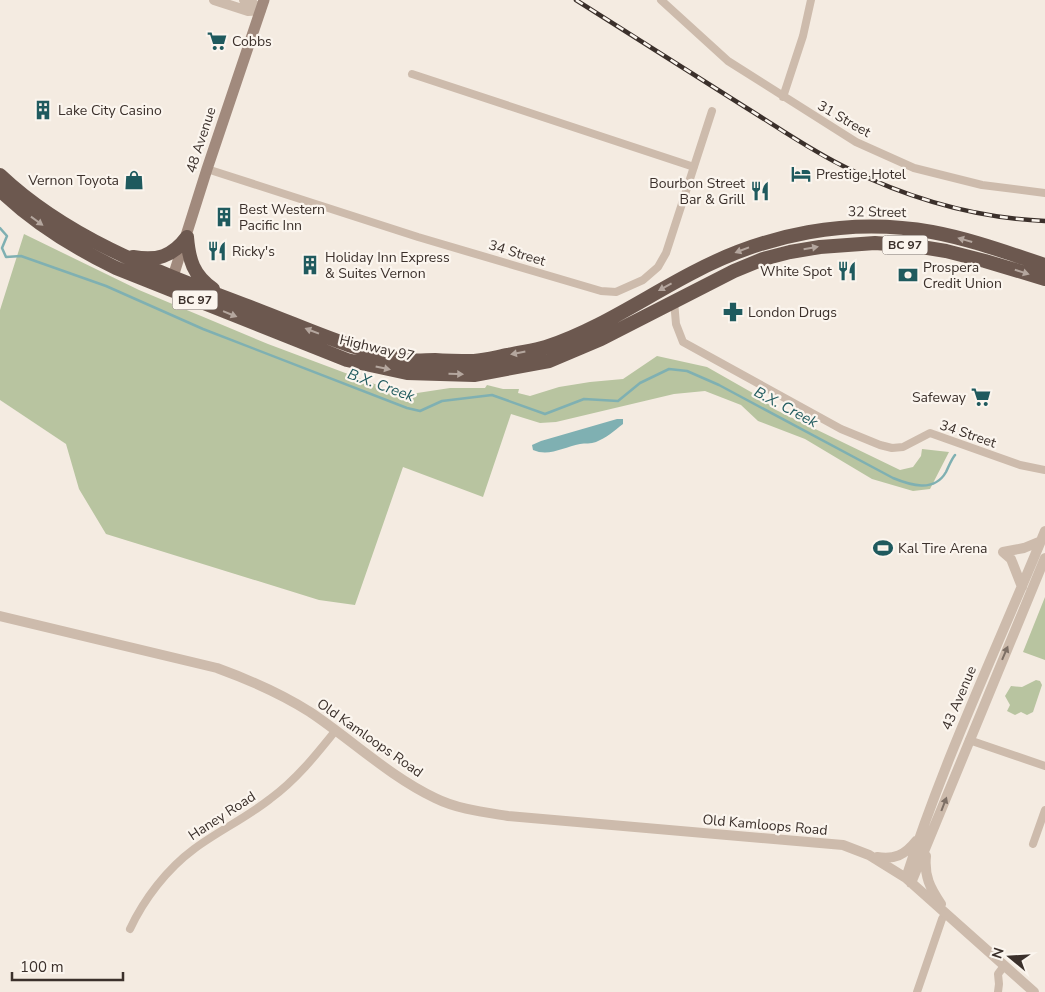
<svg xmlns="http://www.w3.org/2000/svg" width="1045" height="992" viewBox="0 0 1045 992" font-family="'Nunito Sans',sans-serif">
  <style>
    .green { fill: #b8c4a0 }
    .water { fill: #7fb0b2 }
    .lines { fill: none; stroke-linecap: round; stroke-linejoin: round }
    .stream { stroke: #7fb0b2; stroke-width: 2.5 }
    .minor { stroke: #cdbbac; stroke-width: 8 }
    .tertiary { stroke: #cdbbac; stroke-width: 10 }
    .secondary { stroke: #a18a7d; stroke-width: 11 }
    .trunk { stroke: #6c584f; stroke-width: 14 }
    .rail-casing { stroke: #3b302b; stroke-width: 4.5 }
    .rail { stroke: #fbf5ee; stroke-width: 2.5; stroke-dasharray: 8; stroke-linecap: butt }
    .oneway { fill: #b4a69e }
    .oneway2 { fill: #7d6f65 }
    .labels { text-anchor: middle; dominant-baseline: central; stroke-width: 4.5; stroke-linejoin: round; paint-order: stroke }
    .shield { fill: #fbf5ee; stroke: #756b66; stroke-width: 1 }
    .shield-label { font-size: 12px; font-weight: bold; fill: #3b302b }
    .poi-label { font-size: 14px; fill: #3b302b; stroke: #fbf5ee; text-anchor: start }
    .street-label { font-size: 14px; fill: #3b302b; stroke: #fbf5ee }
    .water-label { font-size: 15px; font-style: italic; fill: #1f5a5e; stroke: #fbf5ee }
  </style>
  <rect width="100%" height="100%" fill="#f4ebe1"/>
  <path class="green" d="M 24,234 L 139,290 L 268,344 L 404,395 L 450,388 L 485,388 L 487,385 L 503,389 L 519,389 L 518,393 L 530,396 L 559,387 L 590,382 L 623,379 L 657,356 L 707,367 L 758,396 L 776,410 L 900,470 L 913,467 L 921,456 L 922,449 L 949,452 L 930,489 L 913,491 L 872,479 L 805,439 L 758,421 L 741,405 L 705,391 L 674,394 L 556,422 L 540,423 L 511,414 L 483,497 L 403,467 L 355,605 L 319,600 L 106,534 L 79,489 L 66,444 L 0,400 L 0,310 Z
    M 1045,597 L 1045,660 L 1023,652 Z
    M 1036,680 L 1040,681 L 1042,685 L 1033,712 L 1027,715 L 1021,712 L 1015,715 L 1007,711 L 1010,705 L 1005,696 L 1011,686 L 1022,687 Z"/>
  <path class="water" d="M 617,419 L 623,419 L 623,424 C 614,431 606,438 596,442 C 591,444 585,443 580,444 C 564,447 549,457 533,450 L 532,445 L 541,441 Z"/>
  <g class="lines">
    <path class="stream" d="M 0,228 L 7,236 L 2,248 L 6,257 L 21,256 L 106,286 L 203,329 L 407,408 L 420,411 L 442,401 L 492,395 L 545,414 L 584,399 L 618,401 L 640,383 L 669,369 L 687,371 L 719,385 L 893,478 C 910,485 934,493 946,472 C 949,466 951,460 955,455"/>
    <path class="minor" d="M 661,0 L 728,61 L 856,142 L 914,168 L 982,185 L 1045,193
      M 412,74 L 694,167
      M 783,97 L 803,36 L 811,0
      M 207,169 L 418,237 L 601,291 L 616,292 L 643,280 L 658,267 L 666,253 L 712,111
      M 674,301 L 676,324 L 683,342 L 841,429 L 880,445 L 892,448 L 903,447 L 930,433 L 1020,465 L 1045,470
      M 969,740 L 1045,766
      M 1033,844 L 1045,810
      M 130,929 C 144,899 167,869 194,849 C 218,831 246,818 270,799 C 296,780 316,755 336,730
      M 917,992 L 942,919 L 946,913
      M 998,992 L 999,984 L 998,974 L 1004,966"/>
    <path class="tertiary" d="M 214,0 L 248,11 L 261,10
      M 244,0 L 251,2 L 261,10
      M 1003,552 L 1011,559 L 1022,587
      M 1003,552 L 1024,548 L 1041,541
      M 0,616 L 217,668 C 250,680 280,693 310,712 C 352,740 389,776 435,798 C 457,809 483,812 508,816 L 843,845 L 869,855 L 906,878 L 1034,992
      M 926,856 C 924,876 930,888 941,904
      M 877,857 C 894,860 905,855 916,841
      M 906,878 C 944,759 998,646 1045,531
      M 911,883 L 1045,558"/>
    <path class="secondary" d="M 171,283 L 207,169 L 264,0"/>
    <path class="trunk" d="M 0,175 C 73,244 170,276 263,312 C 310,330 357,352 407,360 C 416,361 426,360 435,360 C 448,361 461,361 474,361 C 485,360 497,357 508,355 C 520,352 534,351 546,347 C 598,330 644,298 692,273 C 765,234 849,217 932,232 C 970,239 1008,253 1045,265
      M 0,190 C 34,223 73,247 116,268 L 347,360 L 407,373 L 474,375 L 549,361 L 601,339 L 734,271 L 763,259 L 790,252 L 820,247 L 875,243 L 915,246 L 946,251 L 985,261 L 1045,279
      M 187,237 C 189,260 193,275 213,289
      M 133,257 C 157,261 172,257 187,237"/>
    <defs>
      <path id="rail" d="M 576,0 C 632,35 688,71 745,107 C 779,128 813,152 849,169 C 910,199 977,218 1045,221"/>
    </defs>
    <use href="#rail" class="rail-casing"/>
    <use href="#rail" class="rail"/>
  </g>
  <defs><path id="oneway-solid" d="M-6-.8H1V-3.2L6.5 0L1 3.2V.8H-6Z" transform="scale(1.25)"/></defs>
  <g class="oneway">
    <use href="#oneway-solid" transform="translate(37 221) rotate(36)"/>
    <use href="#oneway-solid" transform="translate(965 240) rotate(-164)"/>
    <use href="#oneway-solid" transform="translate(811 248) rotate(-10)"/>
    <use href="#oneway-solid" transform="translate(742 250) rotate(159)"/>
    <use href="#oneway-solid" transform="translate(1022 272) rotate(17)"/>
    <use href="#oneway-solid" transform="translate(665 287) rotate(151)"/>
    <use href="#oneway-solid" transform="translate(230 314) rotate(22)"/>
    <use href="#oneway-solid" transform="translate(312 331) rotate(-159)"/>
    <use href="#oneway-solid" transform="translate(518 353) rotate(169)"/>
    <use href="#oneway-solid" transform="translate(383 368) rotate(12)"/>
    <use href="#oneway-solid" transform="translate(456 374) rotate(1)"/>
  </g>
  <g class="oneway2">
    <use href="#oneway-solid" transform="translate(1005 653) rotate(-67)"/>
    <use href="#oneway-solid" transform="translate(944 804) rotate(-69)"/>
  </g>
  <defs>
    <symbol id="supermarket-bare" viewBox="-9 -9 18 18"><path d="M-6-5.5h2.5l.6 2H6L4.5 2H-2.5L-4.4-4H-6ZM-1.5 3.2a1.3 1.3 0 1 0 .1 0ZM3 3.2a1.3 1.3 0 1 0 .1 0Z" fill="#1f5a5e" stroke="#fbf5ee" stroke-width="2.5" paint-order="stroke"/></symbol>
    <symbol id="building-bare" viewBox="-9 -9 18 18"><path d="M-4-6H4V6H1V3H-1V6H-4ZM-2.5-4.3h1.7v1.8h-1.7ZM.8-4.3h1.7v1.8H.8ZM-2.5-1h1.7V.8h-1.7ZM.8-1h1.7V.8H.8Z" fill="#1f5a5e" stroke="#fbf5ee" stroke-width="2.5" paint-order="stroke"/></symbol>
    <symbol id="hotel-bare" viewBox="-9 -9 18 18"><path d="M-6-4.5h1.5V1H6V5H4.5V3h-9V5H-6ZM-4 0a1.8 1.8 0 1 1 3.6 0ZM.5 0V-2.5h3Q6-2.5 6 0Z" fill="#1f5a5e" stroke="#fbf5ee" stroke-width="2.5" paint-order="stroke"/></symbol>
    <symbol id="shop-bare" viewBox="-9 -9 18 18"><path d="M-5-2.5h2.3a2.7 3.5 0 0 1 5.4 0H5L5.5 6h-11ZM-1.5-2.5h3a1.5 2.3 0 0 0-3 0Z" fill="#1f5a5e" stroke="#fbf5ee" stroke-width="2.5" paint-order="stroke"/></symbol>
    <symbol id="restaurant-bare" viewBox="-9 -9 18 18"><path d="M-5-6h1v4h1v-4h1v4h1v-4h1v5L-1.5 .5V6h-2V.5L-5-1ZM5-6V6H3V1.5H1.5Q1.5-4 5-6Z" fill="#1f5a5e" stroke="#fbf5ee" stroke-width="2.5" paint-order="stroke"/></symbol>
    <symbol id="bank-bare" viewBox="-9 -9 18 18"><path d="M-6-4H6V4H-6ZM0-2.3a2.3 2.3 0 1 0 0 4.6a2.3 2.3 0 1 0 0-4.6Z" fill="#1f5a5e" stroke="#fbf5ee" stroke-width="2.5" paint-order="stroke"/></symbol>
    <symbol id="pharmacy-bare" viewBox="-9 -9 18 18"><path d="M-2-6h4v4h4v4h-4v4h-4v-4h-4v-4h4Z" fill="#1f5a5e" stroke="#fbf5ee" stroke-width="2.5" paint-order="stroke"/></symbol>
    <symbol id="stadium-bare" viewBox="-9 -9 18 18"><path d="M0-5a6.5 5 0 1 0 0 10a6.5 5 0 1 0 0-10ZM-3.5-1.8h7v3.6h-7Z" fill="#1f5a5e" stroke="#fbf5ee" stroke-width="2.5" paint-order="stroke"/></symbol>
  </defs>
  <g fill-rule="evenodd">
    <use href="#supermarket-bare" x="203" y="27" width="28" height="28"/>
    <use href="#building-bare" x="29" y="96" width="28" height="28"/>
    <use href="#hotel-bare" x="787" y="160" width="28" height="28"/>
    <use href="#shop-bare" x="120" y="166" width="28" height="28"/>
    <use href="#restaurant-bare" x="746" y="177" width="28" height="28"/>
    <use href="#building-bare" x="210" y="203" width="28" height="28"/>
    <use href="#restaurant-bare" x="203" y="237" width="28" height="28"/>
    <use href="#building-bare" x="296" y="251" width="28" height="28"/>
    <use href="#restaurant-bare" x="833" y="257" width="28" height="28"/>
    <use href="#bank-bare" x="894" y="261" width="28" height="28"/>
    <use href="#pharmacy-bare" x="719" y="298" width="28" height="28"/>
    <use href="#supermarket-bare" x="967" y="383" width="28" height="28"/>
    <use href="#stadium-bare" x="869" y="534" width="28" height="28"/>
  </g>
  <g class="labels">
    <g class="shield">
      <rect x="882.5" y="235.5" width="45" height="19" rx="4"/>
      <rect x="172.5" y="290.5" width="45" height="19" rx="4"/>
    </g>
    <g class="shield-label">
      <text x="905" y="245">BC 97</text>
      <text x="195" y="300">BC 97</text>
    </g>
    <g class="poi-label">
      <text x="232" y="41">Cobbs</text>
      <text x="58" y="110">Lake City Casino</text>
      <text x="816" y="174">Prestige Hotel</text>
      <text x="119" y="180" text-anchor="end">Vernon Toyota</text>
      <text x="745" y="183" text-anchor="end">Bourbon Street<tspan x="745" dy="16">Bar &amp; Grill</tspan></text>
      <text x="239" y="209">Best Western<tspan x="239" dy="16">Pacific Inn</tspan></text>
      <text x="232" y="251">Ricky's</text>
      <text x="325" y="257">Holiday Inn Express<tspan x="325" dy="16">&amp; Suites Vernon</tspan></text>
      <text x="923" y="267">Prospera<tspan x="923" dy="16">Credit Union</tspan></text>
      <text x="832" y="271" text-anchor="end">White Spot</text>
      <text x="748" y="312">London Drugs</text>
      <text x="966" y="397" text-anchor="end">Safeway</text>
      <text x="898" y="548">Kal Tire Arena</text>
    </g>
    <g class="street-label">
      <text transform="translate(844 119) rotate(30)">31 Street</text>
      <text transform="translate(201 140) rotate(-72)">48 Avenue</text>
      <text transform="translate(877 212) rotate(1)">32 Street</text>
      <text transform="translate(517 253) rotate(17)">34 Street</text>
      <text transform="translate(377 348) rotate(13)">Highway 97</text>
      <text transform="translate(968 434) rotate(19)">34 Street</text>
      <text transform="translate(959 698) rotate(-67)">43 Avenue</text>
      <text transform="translate(370 738) rotate(35)">Old Kamloops Road</text>
      <text transform="translate(222 816) rotate(-33)">Haney Road</text>
      <text transform="translate(765 825) rotate(5)">Old Kamloops Road</text>
    </g>
    <g class="water-label">
      <text transform="translate(381 385) rotate(20)">B.X. Creek</text>
      <text transform="translate(786 407) rotate(28)">B.X. Creek</text>
    </g>
  </g>
  <g transform="translate(1010 957) rotate(288)" stroke="#fbf5ee" stroke-width="4" paint-order="stroke">
  <path d="M0-4L9 19L0 12L-9 19Z" fill="#3b302b"/>
  <text y="-8" font-size="14" font-weight="bold" text-anchor="middle" fill="#3b302b">N</text>
  </g>
  <path d="M12 972v8h111v-8" fill="none" stroke="#3b302b" stroke-width="2.5"/>
  <text x="20" y="972" font-size="15" fill="#3b302b" stroke="#fbf5ee" stroke-width="4" paint-order="stroke">100 m</text>
</svg>
